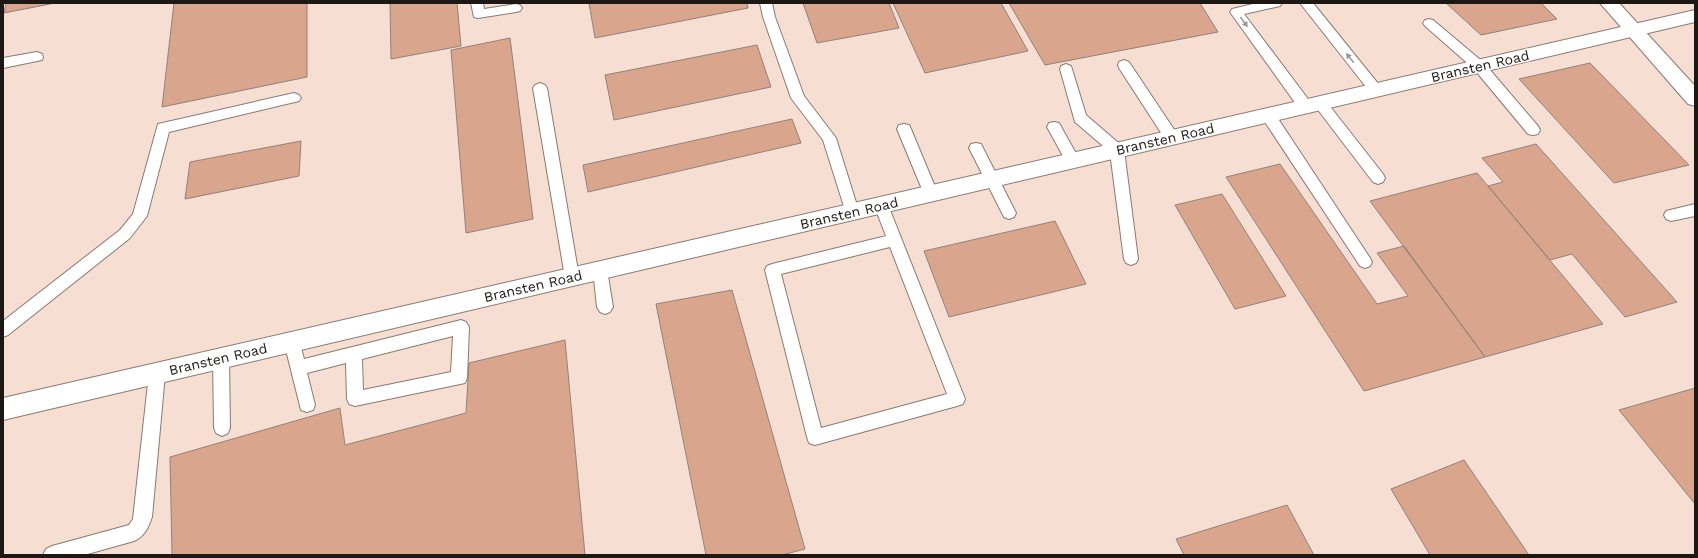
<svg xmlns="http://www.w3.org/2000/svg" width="1698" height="558" viewBox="0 0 1698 558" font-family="'Work Sans',sans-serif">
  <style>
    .built { fill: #f7ded2 }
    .building { fill: #d9a58c; stroke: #92827b }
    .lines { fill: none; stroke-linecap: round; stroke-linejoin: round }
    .service-casing { stroke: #897a72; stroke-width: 2 }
    .minor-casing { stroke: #897a72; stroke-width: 2 }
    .secondary-casing { stroke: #897a72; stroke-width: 2 }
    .service { fill: #fff; fill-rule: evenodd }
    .minor { fill: #fff; fill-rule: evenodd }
    .secondary { fill: #fff; fill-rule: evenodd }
    .oneway { fill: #9a9796 }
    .labels { text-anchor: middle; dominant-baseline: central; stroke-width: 3; stroke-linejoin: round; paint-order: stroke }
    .street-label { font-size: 14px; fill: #1e1815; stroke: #fefefe }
  </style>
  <rect width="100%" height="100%" fill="#feece4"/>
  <path class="built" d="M 3,3 L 1695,3 L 1695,555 L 3,555 Z"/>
  <path class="building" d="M 6,3 L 55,3 L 4,13 Z
    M 174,3 L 307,3 L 307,77 L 162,107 Z
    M 390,3 L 457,3 L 461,46 L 391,59 Z
    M 589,3 L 747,3 L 748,8 L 595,38 Z
    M 803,3 L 889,3 L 899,28 L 817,43 Z
    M 893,3 L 1001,3 L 1028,51 L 925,73 Z
    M 1009,3 L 1200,3 L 1218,32 L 1045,65 Z
    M 1446,3 L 1541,3 L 1557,19 L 1481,35 Z
    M 510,38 L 533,219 L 466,233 L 451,50 Z
    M 757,45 L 771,87 L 614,120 L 605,75 Z
    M 1590,63 L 1689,165 L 1614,183 L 1519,79 Z
    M 792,119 L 801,143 L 588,192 L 583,165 Z
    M 301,141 L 299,176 L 185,199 L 190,162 Z
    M 1536,144 L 1677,302 L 1625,317 L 1572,254 L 1550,260 L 1488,186 L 1503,182 L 1482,158 Z
    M 1280,164 L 1377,304 L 1408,296 L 1377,253 L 1404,246 L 1485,357 L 1364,391 L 1226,177 Z
    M 1477,173 L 1488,186 L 1603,324 L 1485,357 L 1370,201 Z
    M 1222,194 L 1286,296 L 1235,309 L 1175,205 Z
    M 1055,221 L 1086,284 L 949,317 L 924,251 Z
    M 732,290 L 805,549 L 782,555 L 706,555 L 656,304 Z
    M 565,340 L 585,555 L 172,555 L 170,457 L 340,408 L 345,445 L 466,413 L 469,363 Z
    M 1695,388 L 1695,504 L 1619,410 Z
    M 1464,460 L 1529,555 L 1430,555 L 1391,489 Z
    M 1287,505 L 1314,555 L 1184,555 L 1176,539 Z"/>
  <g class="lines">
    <defs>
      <path id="service" d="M 471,3 L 483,3 L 484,9 L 516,4 L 520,5 L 522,8 L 520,11 L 516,12 L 478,18 L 474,17 Z
        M 760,3 L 772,3 L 775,17 L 804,96 L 836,138 L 859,212 L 857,216 L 852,218 L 847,216 L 823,140 L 791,98 L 763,17 Z
        M 1257,3 L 1282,3 L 1280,6 L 1244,14 L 1311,103 L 1313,107 L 1311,111 L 1306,112 L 1301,111 L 1230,12 L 1232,9 Z
        M 1300,3 L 1313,3 L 1380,86 L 1382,89 L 1380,92 L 1375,94 L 1370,92 Z
        M 1429,19 L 1433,20 L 1484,63 L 1538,126 L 1540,130 L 1538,134 L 1533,135 L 1528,134 L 1474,69 L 1425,26 L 1423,23 L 1425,20 Z
        M 37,52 L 42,54 L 43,57 L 42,60 L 3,68 L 3,58 Z
        M 1124,60 L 1129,62 L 1177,134 L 1179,138 L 1177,142 L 1172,143 L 1167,142 L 1119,68 L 1118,65 L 1119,62 Z
        M 1066,64 L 1071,66 L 1072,69 L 1086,115 L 1122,146 L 1124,150 L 1138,259 L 1136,263 L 1131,265 L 1126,263 L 1124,259 L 1110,152 L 1075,122 L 1060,69 L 1061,66 Z
        M 540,83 L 545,85 L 547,88 L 579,277 L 577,281 L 572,283 L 567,281 L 565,277 L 533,88 L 535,85 Z
        M 294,93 L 299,95 L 301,98 L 299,101 L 169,132 L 147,216 L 130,238 L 8,335 L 3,337 L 3,321 L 120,230 L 133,214 L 158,124 Z
        M 1320,98 L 1325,100 L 1383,174 L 1385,178 L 1383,182 L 1378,184 L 1373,182 L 1315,106 L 1313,103 L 1315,100 Z
        M 1268,110 L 1273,111 L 1370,258 L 1372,262 L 1370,266 L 1365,268 L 1360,266 L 1263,119 L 1261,115 L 1263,111 Z
        M 1054,122 L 1059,123 L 1078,157 L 1080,161 L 1078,165 L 1073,166 L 1068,165 L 1047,127 L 1049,123 Z
        M 904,124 L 909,125 L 911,129 L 938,194 L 936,198 L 931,200 L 926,198 L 924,194 L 897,129 L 899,125 Z
        M 976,143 L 981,144 L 1014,209 L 1016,213 L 1014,217 L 1009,219 L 1004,217 L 969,148 L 971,144 Z
        M 881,199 L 886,201 L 888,205 L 965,399 L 963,404 L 957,406 L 815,445 L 809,443 L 807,437 L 765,270 L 767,266 L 772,264 L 886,236 L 874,205 L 876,201 ZM 890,247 L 947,394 L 821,428 L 781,274 Z
        M 1695,204 L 1695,216 L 1671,221 L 1666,219 L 1664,215 L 1666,211 Z
        M 600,264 L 605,266 L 607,270 L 613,307 L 610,312 L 605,314 L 600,312 L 597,307 L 593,270 L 595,266 Z
        M 461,320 L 466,322 L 469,327 L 467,378 L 465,383 L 355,406 L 349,404 L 347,399 L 346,363 L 307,373 L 315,405 L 313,410 L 307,412 L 301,410 L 284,342 L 286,337 L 292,335 L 298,337 L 304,359 ZM 453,336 L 451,372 L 363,390 L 362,359 Z
        M 221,351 L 227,353 L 229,358 L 230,428 L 228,433 L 222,436 L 216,433 L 214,428 L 213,358 L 215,353 Z
        M 157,367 L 163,369 L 165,374 L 152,517 C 148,528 145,536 134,541 L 84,555 L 43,555 L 46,549 L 52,546 L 129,525 L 133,519 L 149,374 L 151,369 Z"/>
      <path id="minor" d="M 1695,10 L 1695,22 L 3,420 L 3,398 Z"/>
      <path id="secondary" d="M 1600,3 L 1619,3 L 1695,86 L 1695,106 L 1688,104 Z"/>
    </defs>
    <use href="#service" class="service-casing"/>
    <use href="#minor" class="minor-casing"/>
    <use href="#secondary" class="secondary-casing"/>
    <use href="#service" class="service"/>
    <use href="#minor" class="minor"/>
    <use href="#secondary" class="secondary"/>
  </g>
  <defs><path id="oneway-solid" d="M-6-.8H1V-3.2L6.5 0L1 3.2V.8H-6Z"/></defs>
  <g class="oneway">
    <use href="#oneway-solid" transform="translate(1244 22) rotate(54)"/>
    <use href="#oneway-solid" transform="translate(1350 58) rotate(-129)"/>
  </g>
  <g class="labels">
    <g class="street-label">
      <text transform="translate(1480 66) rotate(-13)">Bransten Road</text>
      <text transform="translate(1165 139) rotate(-13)">Bransten Road</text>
      <text transform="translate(849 213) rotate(-13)">Bransten Road</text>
      <text transform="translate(533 286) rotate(-13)">Bransten Road</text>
      <text transform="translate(218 359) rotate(-13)">Bransten Road</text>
    </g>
  </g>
  <rect width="1698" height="558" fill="none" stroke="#1e1815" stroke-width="8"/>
</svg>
